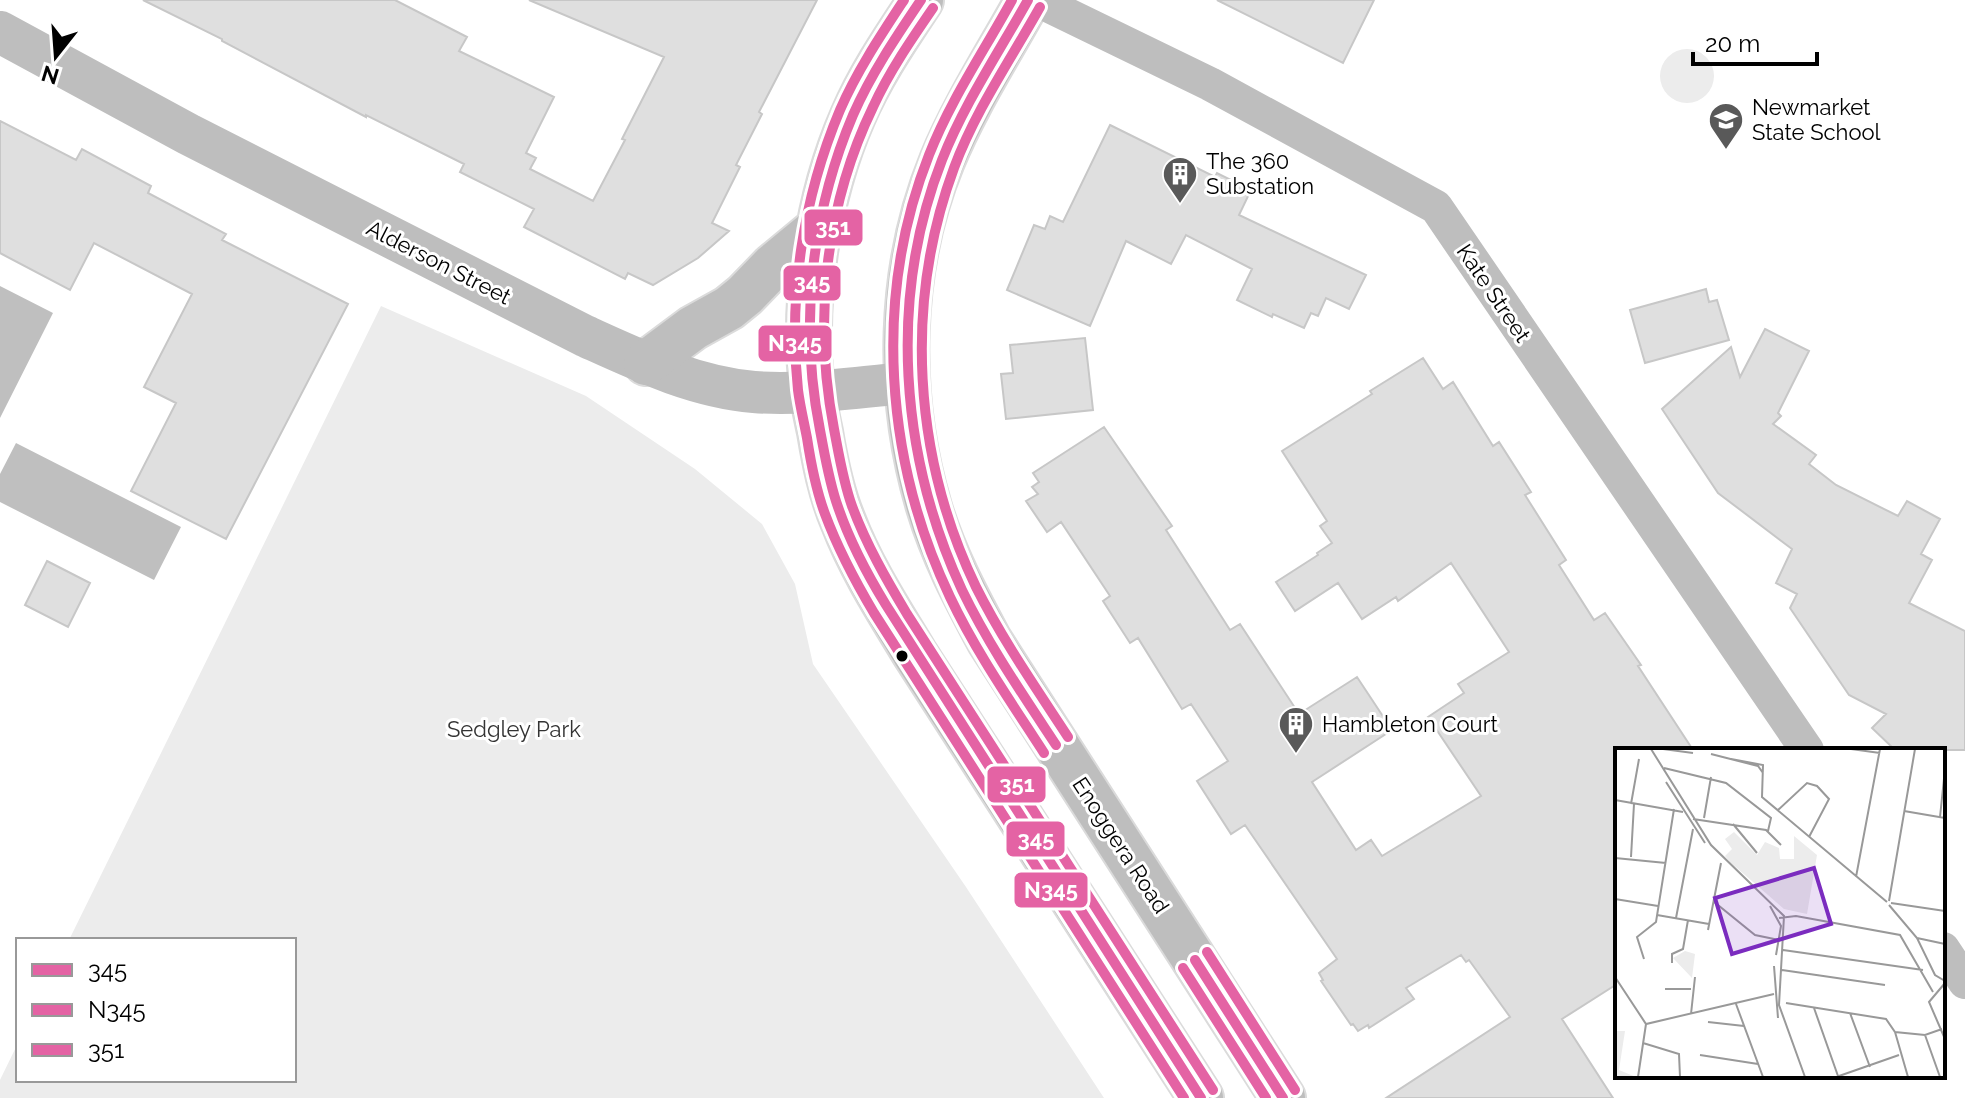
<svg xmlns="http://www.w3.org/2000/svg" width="1965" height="1098" viewBox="0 0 1965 1098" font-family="Raleway,sans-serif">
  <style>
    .green { fill: #ececec }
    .water { fill: #bfbfbf }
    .building { fill: #dfdfdf; stroke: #c7c7c7; stroke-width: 2 }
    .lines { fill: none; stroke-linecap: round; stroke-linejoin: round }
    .primary-casing { stroke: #dbdbdb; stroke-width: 48 }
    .minor { stroke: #bebebe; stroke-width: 34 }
    .tertiary { stroke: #bebebe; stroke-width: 42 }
    .primary { stroke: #bebebe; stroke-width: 44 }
    .bus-1-casing { stroke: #fff; stroke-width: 16 }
    .bus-2-casing { stroke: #fff; stroke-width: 16 }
    .bus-3-casing { stroke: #fff; stroke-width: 16 }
    .bus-1 { stroke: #e463a4; stroke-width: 10 }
    .bus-2 { stroke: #e463a4; stroke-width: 10 }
    .bus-3 { stroke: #e463a4; stroke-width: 10 }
    .bus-dot { fill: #000; stroke: #fff; stroke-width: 3 }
    .labels { text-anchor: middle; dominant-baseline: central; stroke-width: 6; stroke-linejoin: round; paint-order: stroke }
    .poi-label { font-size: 22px; fill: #000; stroke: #fff; text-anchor: start }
    .street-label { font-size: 22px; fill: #000; stroke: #fff }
    .park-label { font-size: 22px; fill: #333; stroke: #fff }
    .inset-road { fill: none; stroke: #999; stroke-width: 2 }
    .view { fill: #7b2cbf; fill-opacity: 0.15; stroke: #7b2cbf; stroke-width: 4 }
    .inset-edge { fill: none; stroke: #000; stroke-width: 4 }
    .line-badge { stroke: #fff; stroke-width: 3 }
    .badge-label { font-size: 22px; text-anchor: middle; font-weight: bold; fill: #fff }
  </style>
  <rect width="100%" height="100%" fill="#fff"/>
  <path class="green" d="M1660 76a27 27 0 1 1 54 0a27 27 0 1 1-54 0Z
    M 381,306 L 586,396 L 695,469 L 762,524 L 795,584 L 813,664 L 966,887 L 1104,1098 L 0,1098 L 0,1080 L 18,1043 L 18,1080 L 294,1080 L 294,940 L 69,940 Z"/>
  <path class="water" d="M 0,286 L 53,313 L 0,418 Z
    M 16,443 L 181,527 L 154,580 L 0,502 L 0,474 Z"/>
  <path class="building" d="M 143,0 L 395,0 L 467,37 L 459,51 L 554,97 L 526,153 L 536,158 L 530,169 L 593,201 L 625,140 L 622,139 L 664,57 L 529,0 L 817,0 L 759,112 L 762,114 L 736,165 L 740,167 L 712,223 L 729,231 L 698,258 L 653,285 L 628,273 L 625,279 L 524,227 L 534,209 L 460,172 L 464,164 L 366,115 L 366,117 L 222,41 L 222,39 Z
    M 1217,0 L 1374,0 L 1343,63 Z
    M 0,121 L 76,160 L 82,149 L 151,186 L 148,193 L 226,234 L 222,240 L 348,304 L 226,539 L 131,491 L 176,403 L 144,387 L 192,294 L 94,243 L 70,290 L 0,253 Z
    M 1110,125 L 1215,177 L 1217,173 L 1251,190 L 1239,215 L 1366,275 L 1349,309 L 1326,298 L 1318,316 L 1311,313 L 1304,328 L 1273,314 L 1272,317 L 1237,300 L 1252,269 L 1186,235 L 1171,264 L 1126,241 L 1090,326 L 1007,290 L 1034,225 L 1045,229 L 1050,216 L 1063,222 Z
    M 1706,289 L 1709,302 L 1717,300 L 1729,340 L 1645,363 L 1630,310 Z
    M 1765,329 L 1809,351 L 1778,413 L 1781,416 L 1773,424 L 1816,455 L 1809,464 L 1836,485 L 1898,516 L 1907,501 L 1940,519 L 1921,554 L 1932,560 L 1909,603 L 1965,631 L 1965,750 L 1895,750 L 1872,728 L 1886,714 L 1849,695 L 1790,608 L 1797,594 L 1776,583 L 1792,549 L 1718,493 L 1662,409 L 1731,347 L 1740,377 Z
    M 1085,338 L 1093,410 L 1006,419 L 1001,374 L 1013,373 L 1010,345 Z
    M 1423,358 L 1443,389 L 1453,382 L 1493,446 L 1499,442 L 1531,492 L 1525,495 L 1566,560 L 1559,565 L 1594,620 L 1605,613 L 1641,665 L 1638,666 L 1693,750 L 1617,750 L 1617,984 L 1562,1019 L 1613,1098 L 1386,1098 L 1510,1017 L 1469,960 L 1466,962 L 1461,955 L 1406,988 L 1414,999 L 1369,1028 L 1368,1025 L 1358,1031 L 1353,1024 L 1351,1025 L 1321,981 L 1323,980 L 1319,973 L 1337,959 L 1245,825 L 1231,834 L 1197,781 L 1228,761 L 1191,704 L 1182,709 L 1138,638 L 1130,643 L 1103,601 L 1110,596 L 1061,522 L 1047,532 L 1026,501 L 1038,494 L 1032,487 L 1039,482 L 1033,473 L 1104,427 L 1172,526 L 1166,530 L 1230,630 L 1240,624 L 1299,714 L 1357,677 L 1392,730 L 1312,782 L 1356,850 L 1371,840 L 1382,856 L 1481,796 L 1428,717 L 1464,693 L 1458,684 L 1509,652 L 1451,563 L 1398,601 L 1396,597 L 1362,619 L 1338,583 L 1295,611 L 1276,582 L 1318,555 L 1317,553 L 1332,543 L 1320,526 L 1327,521 L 1282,451 L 1372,394 L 1370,391 Z
    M 47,561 L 90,583 L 68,627 L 25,605 Z"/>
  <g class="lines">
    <defs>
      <path id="primary" d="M 921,0 C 896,38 871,74 853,116 C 817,198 802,301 812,390 C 814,404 817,418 820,432 C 825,462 831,493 843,521 C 861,568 889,611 915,654 L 1201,1098
        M 1028,0 C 999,53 965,105 942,161 C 898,268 896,396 929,507 C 943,554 966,597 989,640 L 1283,1098
        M 646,363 L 693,328 L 729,308 L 745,295 L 773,266 L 819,228"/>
    </defs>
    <use href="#primary" class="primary-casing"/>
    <path class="minor" d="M 1037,0 L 1210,84 L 1436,207 L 1807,750
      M 1943,949 L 1965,982"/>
    <path class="tertiary" d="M 0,32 L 188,134 L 585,336 C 638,360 694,387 754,392 C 804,396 857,387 907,383"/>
    <use href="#primary" class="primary"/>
    <defs>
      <path id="bus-1" d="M 921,0 C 896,37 871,74 853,115 C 811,214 799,325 820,430 C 825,456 829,482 838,507 C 850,542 867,574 886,605 L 1201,1098
        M 1028,0 C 999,52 964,104 942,160 C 888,298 900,456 962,590 C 988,644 1023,695 1056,745
        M 1195,960 L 1283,1098"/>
      <path id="bus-2" d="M 904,0 C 881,35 857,71 840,110 C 803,198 788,296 798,390 C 800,406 804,422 807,438 C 811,464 816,490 825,514 C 838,549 855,581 874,613 L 1184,1098
        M 1012,0 C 984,51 950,101 929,155 C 873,297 885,460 950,597 C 976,652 1011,702 1044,753
        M 1183,968 L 1266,1098"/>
      <path id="bus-3" d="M 1040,7 C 1011,59 975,111 954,168 C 904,303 913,456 976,587 C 1002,639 1036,688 1068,737
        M 933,8 C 911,40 889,72 873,107 C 825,206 813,321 834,429 C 839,455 843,481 852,506 C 866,544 886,579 907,614 L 1213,1090
        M 1207,952 L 1295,1090"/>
    </defs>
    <use href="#bus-1" class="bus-1-casing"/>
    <use href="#bus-2" class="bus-2-casing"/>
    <use href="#bus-3" class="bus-3-casing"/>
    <use href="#bus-1" class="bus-1"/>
    <use href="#bus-2" class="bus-2"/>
    <use href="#bus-3" class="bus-3"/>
  </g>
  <defs>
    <symbol id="school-pin" viewBox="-11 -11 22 30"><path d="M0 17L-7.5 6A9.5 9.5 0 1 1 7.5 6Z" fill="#595959" stroke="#fff"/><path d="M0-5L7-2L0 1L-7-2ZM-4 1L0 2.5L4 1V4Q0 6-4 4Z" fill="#fff"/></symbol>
    <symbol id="building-pin" viewBox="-11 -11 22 30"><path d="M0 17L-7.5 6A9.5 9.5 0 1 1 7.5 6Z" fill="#595959" stroke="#fff"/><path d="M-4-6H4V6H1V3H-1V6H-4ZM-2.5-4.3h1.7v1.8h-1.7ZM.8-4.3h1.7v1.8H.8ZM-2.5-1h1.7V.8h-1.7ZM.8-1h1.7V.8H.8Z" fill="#fff"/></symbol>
  </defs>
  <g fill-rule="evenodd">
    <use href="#school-pin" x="1706" y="100" width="40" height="54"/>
    <use href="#building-pin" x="1160" y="154" width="40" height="54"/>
    <use href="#building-pin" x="1276" y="704" width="40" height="54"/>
  </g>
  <circle class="bus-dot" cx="902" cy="656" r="7"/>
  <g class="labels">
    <g class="poi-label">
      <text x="1752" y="107">Newmarket<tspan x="1752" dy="25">State School</tspan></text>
      <text x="1206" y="161">The 360<tspan x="1206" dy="25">Substation</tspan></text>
      <text x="1322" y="724">Hambleton Court</text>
    </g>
    <g class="street-label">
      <text transform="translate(439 262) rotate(27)">Alderson Street</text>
      <text transform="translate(1494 293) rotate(56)">Kate Street</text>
      <text transform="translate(1121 845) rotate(57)">Enoggera Road</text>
    </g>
    <g class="park-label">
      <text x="514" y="729">Sedgley Park</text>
    </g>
  </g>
  <g transform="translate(1615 748)">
    <rect width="330" height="330" fill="#fff"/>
    <path d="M 119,84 L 142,107 L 150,94 L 164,100 L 165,111 L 179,111 L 179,88 L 202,107 L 192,166 L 169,161 L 115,114 L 110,108 L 117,101 L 110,91 ZM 70,203 L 80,206 L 77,230 L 58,210 ZM 0,283 L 10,283 L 4,322 L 21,329 L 0,329 Z" fill="#ececec"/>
    <path class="inset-road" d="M 36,1 L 96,97 L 169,168 L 164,257 L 190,329M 48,1 L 78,5M 236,1 L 265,5M 96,6 L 143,18 L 148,25M 116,11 L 148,17 L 147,49 L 272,154M 49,20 L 111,35 L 156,70 L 153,83M 51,34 L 90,95M 0,52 L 68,64M 16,56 L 24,11M 163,62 L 192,35 L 202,38 L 214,51 L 194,89M 289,63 L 330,70M 325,69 L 330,21M 89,70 L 96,29M 78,71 L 151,82 L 166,97M 118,76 L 142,105M 16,109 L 19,56M 0,110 L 51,115M 241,129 L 265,1M 0,151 L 43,158M 98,153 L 140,187 L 164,192M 274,153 L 300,1M 276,155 L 330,163M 274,157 L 302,190 L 320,227 L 330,233M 155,158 L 166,178 L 161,207M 42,167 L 94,176M 61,170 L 78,81M 164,170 L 181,168 L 285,187 L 318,244M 93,182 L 106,115M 302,190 L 330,196M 168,202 L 308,222M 29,211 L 22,189 L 41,174 L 59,61M 57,215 L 57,206 L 68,201 L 73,172M 159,218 L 163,270M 167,222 L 270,237M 0,229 L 31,276 L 159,246M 330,235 L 314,254 L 330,291M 50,241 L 76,241M 171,255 L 271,271 L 280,284 L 310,287 L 327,281M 121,256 L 148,329M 199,260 L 223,328M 235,265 L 255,319M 76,266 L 80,229M 93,274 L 129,278M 280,284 L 293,329M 310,287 L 325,329M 28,295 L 64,306 L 65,329M 85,307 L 143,316M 224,328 L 284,307M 23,329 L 31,276"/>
    <path class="view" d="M 199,120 L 216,176 L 117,206 L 100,150 Z"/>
    <rect width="330" height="330" class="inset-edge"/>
  </g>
  <g class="line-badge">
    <rect x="803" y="208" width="61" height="39" rx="8" fill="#e463a4"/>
    <rect x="782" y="264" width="60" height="38" rx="8" fill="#e463a4"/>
    <rect x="757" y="324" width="76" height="39" rx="8" fill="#e463a4"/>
    <rect x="986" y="765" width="61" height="39" rx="8" fill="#e463a4"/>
    <rect x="1005" y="820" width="61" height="38" rx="8" fill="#e463a4"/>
    <rect x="1013" y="871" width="76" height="38" rx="8" fill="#e463a4"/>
  </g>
  <g class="badge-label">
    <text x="833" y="235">351</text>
    <text x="812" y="290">345</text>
    <text x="795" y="351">N345</text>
    <text x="1017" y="792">351</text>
    <text x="1036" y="847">345</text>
    <text x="1051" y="898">N345</text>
  </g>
  <rect x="16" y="938" width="280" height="144" fill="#ffffff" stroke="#999999" stroke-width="2"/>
  <rect x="32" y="964" width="40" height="12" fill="#e463a4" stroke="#999999" stroke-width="2"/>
  <text x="88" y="978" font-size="24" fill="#000000">345</text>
  <rect x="32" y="1004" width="40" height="12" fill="#e463a4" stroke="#999999" stroke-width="2"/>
  <text x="88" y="1018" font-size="24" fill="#000000">N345</text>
  <rect x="32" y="1044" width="40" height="12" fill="#e463a4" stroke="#999999" stroke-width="2"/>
  <text x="88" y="1058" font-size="24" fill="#000000">351</text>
  <g transform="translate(56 56) rotate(197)" stroke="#ffffff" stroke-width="6" paint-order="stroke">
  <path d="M0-6L14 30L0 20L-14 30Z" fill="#000000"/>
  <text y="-12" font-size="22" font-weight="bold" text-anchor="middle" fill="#000000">N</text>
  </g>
  <path d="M1693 52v12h124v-12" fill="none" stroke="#000000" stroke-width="4"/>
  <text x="1705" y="52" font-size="24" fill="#000000" stroke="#ffffff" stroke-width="6" paint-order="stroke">20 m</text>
</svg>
